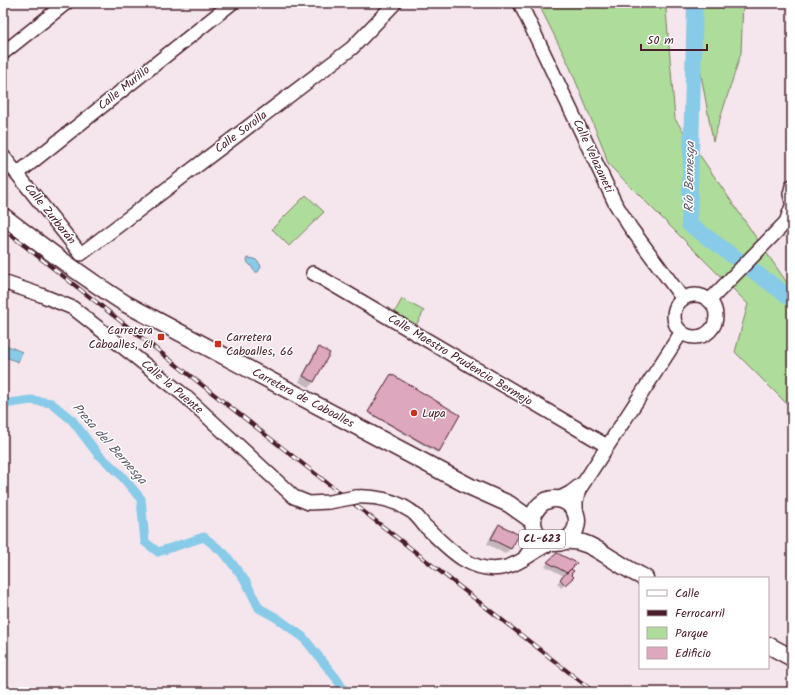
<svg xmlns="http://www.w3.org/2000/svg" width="795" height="695" viewBox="0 0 795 695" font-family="Kalam,sans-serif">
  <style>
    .green { fill: #aedc9b; stroke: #7c7e63 }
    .water { fill: #87cbe8; stroke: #6f869c }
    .shadow { fill: #0003 }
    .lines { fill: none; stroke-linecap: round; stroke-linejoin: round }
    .canal { stroke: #87cbe8; stroke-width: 9 }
    .river { stroke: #87cbe8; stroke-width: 16 }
    .building { fill: #dda7be; stroke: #4a1f2b }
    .minor-casing { stroke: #4a1f2b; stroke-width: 16 }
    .major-casing { stroke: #4a1f2b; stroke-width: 19 }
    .minor { stroke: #fff; stroke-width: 13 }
    .major { stroke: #fff; stroke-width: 16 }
    .rail-casing { stroke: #4a1f2b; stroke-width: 4 }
    .rail { stroke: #fff; stroke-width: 2.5; stroke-dasharray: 8; stroke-linecap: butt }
    .minor-bridge-casing { stroke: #4a1f2b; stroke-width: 16; stroke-linecap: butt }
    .minor-bridge { stroke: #fff; stroke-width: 13 }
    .poi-dot { fill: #c8321e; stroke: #fff; stroke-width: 1.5 }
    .labels { text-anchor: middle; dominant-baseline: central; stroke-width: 3; stroke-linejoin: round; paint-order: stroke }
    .shield { fill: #fff; stroke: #80626b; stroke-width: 1 }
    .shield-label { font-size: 11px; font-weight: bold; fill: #4a1f2b }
    .street-label { font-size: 12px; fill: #4a1f2b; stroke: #fff }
    .poi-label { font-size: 12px; fill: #4a1f2b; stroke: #fff; text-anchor: start }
    .water-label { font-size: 13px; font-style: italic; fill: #5f5b6d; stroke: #fff }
  </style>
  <rect width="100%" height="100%" fill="#f5e5ec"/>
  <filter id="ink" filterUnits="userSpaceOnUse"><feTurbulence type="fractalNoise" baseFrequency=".025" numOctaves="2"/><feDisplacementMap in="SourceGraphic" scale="8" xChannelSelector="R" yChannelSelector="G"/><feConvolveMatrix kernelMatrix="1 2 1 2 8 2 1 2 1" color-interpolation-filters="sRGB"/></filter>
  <g filter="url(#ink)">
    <path class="green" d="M 538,3 L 667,3 L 666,10 L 675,119 L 792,290 L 792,409 L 735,352 L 748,304 L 608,164 L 604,150 L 569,65 Z
      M 688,3 L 743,3 L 741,53 L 713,141 Z
      M 306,195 L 324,212 L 289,246 L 272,229 Z
      M 402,299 L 424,311 L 415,327 L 393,315 Z"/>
    <path class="water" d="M 248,258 L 255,259 L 260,264 L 261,267 L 258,272 L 255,272 L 251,266 L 248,263 L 247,260 Z
      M 6,345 L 22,352 L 18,362 L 3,356 L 3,352 Z"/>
    <path class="shadow" d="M 319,348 L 314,382 L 309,387 L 299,382 L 314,353 Z
      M 390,376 L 439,452 L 437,453 L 368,413 Z
      M 499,525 L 517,535 L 510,549 L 505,554 L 487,544 L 494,530 Z
      M 557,554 L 570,569 L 570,574 L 572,577 L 561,588 L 557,583 L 564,576 L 545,566 Z"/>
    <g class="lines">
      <path class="canal" d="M 3,404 L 31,400 L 51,403 L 72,420 L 97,453 L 120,474 L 141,499 L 145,542 L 158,552 L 204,537 L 225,554 L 246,582 L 259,608 L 277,618 L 303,637 L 336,678 L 345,692"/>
      <path class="river" d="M 695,3 L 689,224 L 792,299"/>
    </g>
    <path class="building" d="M 319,347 L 330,353 L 314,382 L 303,376 Z
      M 391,374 L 460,415 L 439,452 L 368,412 Z
      M 499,524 L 519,535 L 511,549 L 491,539 Z
      M 557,553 L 577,563 L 567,573 L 547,562 Z
      M 571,569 L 574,571 L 571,574 L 574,577 L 565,585 L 560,579 Z"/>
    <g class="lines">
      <defs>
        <path id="minor" d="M 520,3 L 615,203 L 630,227 L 683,299
          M 3,53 L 66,3
          M 3,156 L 81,254 L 352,48 L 395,3
          M 17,174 L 232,3
          M 792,186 L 790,194 L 792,202
          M 786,222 L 792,206
          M 313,273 L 607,446
          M 3,282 L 41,295 L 73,308 L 185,396 L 294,497 L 309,503 L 329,502
          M674 316a21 21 0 1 1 42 0a21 21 0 1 1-42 0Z
          M 710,300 L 786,222 L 792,220
          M 356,497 C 374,496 394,500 409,510 C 415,513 420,520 424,525 C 447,547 471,576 506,567 C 523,563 536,549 552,543
          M 558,499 L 570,493 L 583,483
          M 576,512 L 576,501 L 579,490 L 681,333
          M 525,557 L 535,542 L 536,533"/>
        <path id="major" d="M 3,216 C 43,247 83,277 126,304 L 471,487 L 509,504 L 533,521
          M533 521a22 22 0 1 1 44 0a22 22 0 1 1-44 0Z
          M 565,541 C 586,539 600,552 617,562 C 626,568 635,573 645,578
          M 768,645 L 792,658"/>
      </defs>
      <use href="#minor" class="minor-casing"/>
      <use href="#major" class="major-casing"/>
      <use href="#minor" class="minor"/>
      <use href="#major" class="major"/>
      <defs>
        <path id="rail" d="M 3,229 L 594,692"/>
      </defs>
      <use href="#rail" class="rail-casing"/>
      <use href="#rail" class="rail"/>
      <defs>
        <path id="minor-bridge" d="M 329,502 L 356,497"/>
      </defs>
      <use href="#minor-bridge" class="minor-bridge-casing"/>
      <use href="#minor-bridge" class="minor-bridge"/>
    </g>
  </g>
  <g class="poi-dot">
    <rect x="157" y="333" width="8" height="8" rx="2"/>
    <rect x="214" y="340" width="8" height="8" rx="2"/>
    <circle cx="414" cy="413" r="4"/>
  </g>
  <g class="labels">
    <rect class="shield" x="519" y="530" width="46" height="18" rx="3"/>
    <g class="shield-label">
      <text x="542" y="539">CL-623</text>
    </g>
    <g class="street-label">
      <text transform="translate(124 88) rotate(-39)">Calle Murillo</text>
      <text transform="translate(241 132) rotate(-37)">Calle Sorolla</text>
      <text transform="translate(593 156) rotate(65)">Calle Velazaneti</text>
      <text transform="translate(50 214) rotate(51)">Calle Zurbarán</text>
      <text transform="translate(460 360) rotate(31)">Calle Maestro Prudencio Bermejo</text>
      <text transform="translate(172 387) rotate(40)">Calle la Puente</text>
      <text transform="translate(303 398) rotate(28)">Carretera de Caboalles</text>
    </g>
    <g class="poi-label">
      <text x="153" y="330" text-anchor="end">Carretera<tspan x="153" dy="14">Caboalles, 61</tspan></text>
      <text x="226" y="337">Carretera<tspan x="226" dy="14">Caboalles, 66</tspan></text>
      <text x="422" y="413">Lupa</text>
    </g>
    <g class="water-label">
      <text transform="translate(690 177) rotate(-89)">Río Bernesga</text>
      <text transform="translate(109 444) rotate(48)">Presa del Bernesga</text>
    </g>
  </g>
  <rect width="795" height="695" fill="none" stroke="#fff" stroke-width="16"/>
  <rect x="8" y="8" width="779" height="679" fill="none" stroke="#4a1f2b" stroke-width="1.5" filter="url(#ink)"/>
  <rect x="639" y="577" width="130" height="92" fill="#ffffff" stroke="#b7a5aa"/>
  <rect x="647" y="590" width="20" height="6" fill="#ffffff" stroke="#b7a5aa"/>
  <text x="675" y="597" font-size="12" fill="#4a1f2b">Calle</text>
  <rect x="647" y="610" width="20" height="6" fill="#4a1f2b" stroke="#b7a5aa"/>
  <text x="675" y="617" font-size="12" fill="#4a1f2b">Ferrocarril</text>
  <rect x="647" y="627" width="20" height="12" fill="#aedc9b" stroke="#b7a5aa"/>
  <text x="675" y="637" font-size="12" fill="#4a1f2b">Parque</text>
  <rect x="647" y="647" width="20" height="12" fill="#dda7be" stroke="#b7a5aa"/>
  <text x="675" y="657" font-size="12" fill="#4a1f2b">Edificio</text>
  <path d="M641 44v6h66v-6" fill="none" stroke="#4a1f2b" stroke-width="2"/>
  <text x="647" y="44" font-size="12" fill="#4a1f2b" stroke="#ffffff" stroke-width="3" paint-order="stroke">50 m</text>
</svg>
